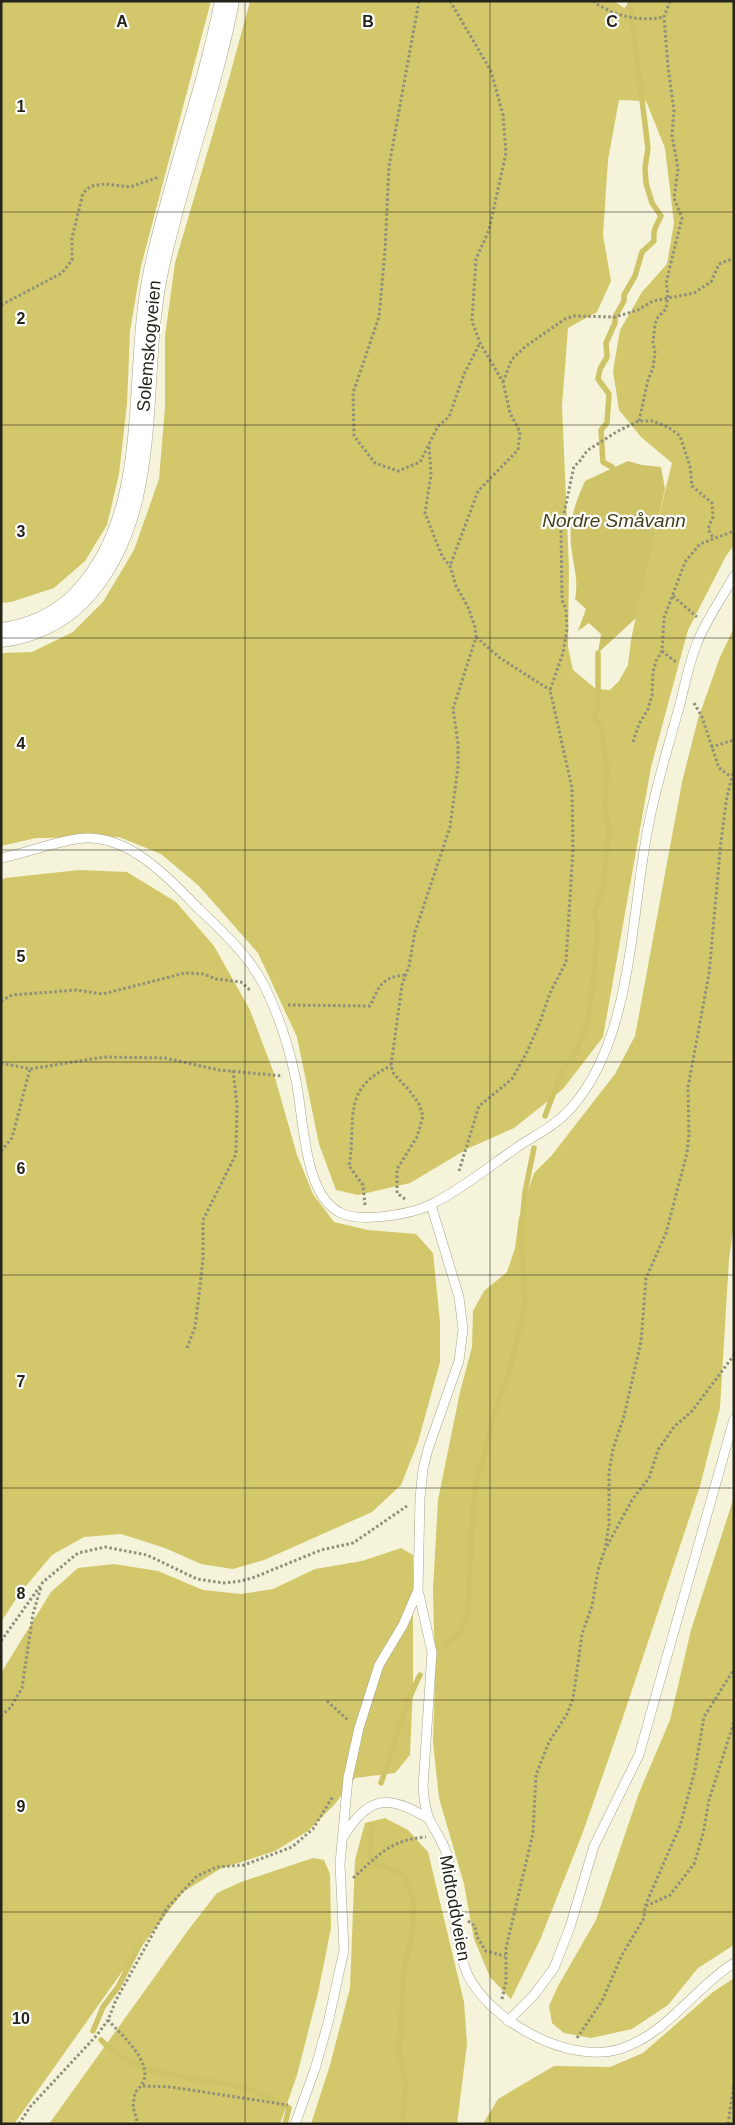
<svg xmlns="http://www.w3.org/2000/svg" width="735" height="2125" viewBox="0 0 735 2125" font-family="Helvetica,sans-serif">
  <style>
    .forest { fill: #d2c76a; fill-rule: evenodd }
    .water { fill: #cfc367 }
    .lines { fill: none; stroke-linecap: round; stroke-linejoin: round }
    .stream { stroke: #cfc367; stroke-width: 5.5 }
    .lane-casing { stroke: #a8a58d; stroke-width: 10 }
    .secondary-casing { stroke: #a8a58d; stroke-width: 25 }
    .path { stroke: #908f7c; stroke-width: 3; stroke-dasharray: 2.5 2.5; stroke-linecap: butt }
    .lane { stroke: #fff; stroke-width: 9 }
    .secondary { stroke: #fff; stroke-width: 24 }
    .grid { fill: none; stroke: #25241a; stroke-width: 1; stroke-opacity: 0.55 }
    .labels { text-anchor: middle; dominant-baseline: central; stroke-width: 4.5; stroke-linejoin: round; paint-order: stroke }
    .street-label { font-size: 18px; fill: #25241a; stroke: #fefefe }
    .water-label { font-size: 19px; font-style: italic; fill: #46411a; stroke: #fefefe }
    .grid-label { font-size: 16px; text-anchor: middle; font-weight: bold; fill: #25241a; stroke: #fefefe; stroke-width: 4.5; stroke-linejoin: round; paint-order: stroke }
  </style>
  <rect width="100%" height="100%" fill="#f5f3d9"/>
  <path class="forest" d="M 1,1 L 211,1 L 141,266 L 130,331 L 127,404 L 119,474 L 107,525 L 85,561 L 54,588 L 11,602 L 1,603 Z
    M 250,1 L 614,1 L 624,8 L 631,1 L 734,1 L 734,545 L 726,556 L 688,630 L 651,767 L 603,1037 L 563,1089 L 514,1128 L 467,1149 L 410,1183 L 358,1195 L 336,1190 L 319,1144 L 297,1037 L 258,953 L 199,886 L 161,854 L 119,837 L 36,838 L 1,846 L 1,653 L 32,652 L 73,632 L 103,602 L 134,550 L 159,479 L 165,407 L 165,336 L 175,263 L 230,75 ZM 619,100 L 646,101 L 665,148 L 674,223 L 667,264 L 642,292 L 620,330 L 613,371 L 619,410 L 641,437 L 672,463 L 647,565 L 631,640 L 628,665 L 619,681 L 610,690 L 596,689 L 573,670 L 568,647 L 569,568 L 562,406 L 568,328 L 597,312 L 611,281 L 603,235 L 608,160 Z
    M 734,628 L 734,1223 L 729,1259 L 720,1408 L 700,1486 L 621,1723 L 583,1832 L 540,1940 L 511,1999 L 490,1977 L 474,1939 L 464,1884 L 439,1798 L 433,1742 L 435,1675 L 433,1590 L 438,1500 L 460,1392 L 472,1347 L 473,1311 L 484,1291 L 507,1272 L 515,1248 L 519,1218 L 534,1173 L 552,1155 L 615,1074 L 635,1036 L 682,782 L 698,719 L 720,657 Z
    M 79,870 L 127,872 L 176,902 L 214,946 L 250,1010 L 273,1071 L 297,1155 L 313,1194 L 334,1222 L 368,1230 L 416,1234 L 433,1253 L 440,1322 L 440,1362 L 418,1442 L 401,1485 L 372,1512 L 264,1560 L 233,1569 L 201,1564 L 165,1548 L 121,1534 L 84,1537 L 52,1555 L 20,1593 L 1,1622 L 1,881 L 5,878 Z
    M 734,1497 L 734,1945 L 698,1968 L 668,2005 L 632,2029 L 591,2038 L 564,2033 L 552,2023 L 549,2006 L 558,1986 L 596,1920 L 639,1793 L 670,1720 L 691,1630 Z
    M 401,1548 L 413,1555 L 413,1685 L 410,1755 L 395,1773 L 355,1778 L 334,1805 L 308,1831 L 275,1851 L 220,1869 L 183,1892 L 119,1976 L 14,2124 L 1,2124 L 1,1673 L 51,1592 L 78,1568 L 114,1564 L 158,1571 L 203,1590 L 241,1594 L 273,1589 L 315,1569 L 362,1561 Z
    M 385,1818 L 408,1830 L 428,1852 L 464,2002 L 467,2044 L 457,2124 L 311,2124 L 330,2065 L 350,1988 L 355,1860 L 365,1823 Z
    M 313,1858 L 324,1860 L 330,1874 L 331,1928 L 318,1993 L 297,2075 L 280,2124 L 49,2124 L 189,1929 L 217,1893 L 241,1882 Z
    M 734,1978 L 734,2124 L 483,2124 L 498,2099 L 554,2066 L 610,2067 L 643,2053 L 713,1992 Z"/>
  <path class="water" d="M 628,461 L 642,465 L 661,467 L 665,489 L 636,618 L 598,653 L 601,634 L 589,623 L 578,631 L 586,609 L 575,599 C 579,579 573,565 571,545 C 569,519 575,504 585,481 Z"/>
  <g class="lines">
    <path class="stream" d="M 612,467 L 603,462 C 602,452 602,441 601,430 L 607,423 L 609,394 L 598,379 L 600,369 L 607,357 L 606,343 L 615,323 L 615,317 L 624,301 L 624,295 L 635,276 L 642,252 L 654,241 C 653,230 656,226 661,216 L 652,203 L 646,183 L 645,168 L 648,148 L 630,3
      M 545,1116 L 561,1074 L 576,1052 L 588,1021 L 593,981 L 598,926 L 594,912 L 603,889 L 609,829 L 605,808 L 607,769 L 601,726 L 593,718 L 598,708 L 598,653
      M 445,1645 L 461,1631 L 468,1611 L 473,1507 L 478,1474 L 487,1446 L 493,1416 L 511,1367 L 525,1302 L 521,1233 L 525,1192 L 534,1148
      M 381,1783 C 394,1747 402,1710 420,1675
      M 372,1825 L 370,1857 L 376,1864 L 399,1871 L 406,1878 L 414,1904 L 412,1934 L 404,1970 L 399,2055 L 406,2085 L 402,2124
      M 93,2031 L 103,2007 L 118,1987 L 140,1944
      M 101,2040 C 137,2080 193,2075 240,2087 C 259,2092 272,2099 289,2108 L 285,2124"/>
    <defs>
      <path id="lane" d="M 1,858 C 26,853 51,843 76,839 C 127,831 167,877 199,909 C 226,935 254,960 269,996 C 281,1022 289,1048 295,1076 C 304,1113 302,1192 339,1212 C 360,1224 414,1214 434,1203 C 463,1188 489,1167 516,1148 C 535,1135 556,1126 572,1107 C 636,1034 630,904 651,813 C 659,776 670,740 680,704 C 685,684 689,663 697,643 C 706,620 722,598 734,576
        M 431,1205 L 459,1297 L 463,1329 L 459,1361 L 428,1449 L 423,1469 L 420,1498 L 418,1590 L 432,1652 L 423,1787 C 424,1799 425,1810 430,1821 C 437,1834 446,1846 449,1862 C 450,1869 449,1877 450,1884 C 452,1908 458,1952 467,1973 C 489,2021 569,2065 620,2049 C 667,2034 693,1989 734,1963
        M 344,1836 C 369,1794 391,1795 429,1819
        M 508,2021 L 534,1995 L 554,1968 L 570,1927 L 594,1846 L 639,1755 L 734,1419
        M 295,2124 L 315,2069 L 328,2023 L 344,1950 L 340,1864 L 348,1778 L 359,1728 L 379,1665 L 403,1625 L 418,1590"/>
      <path id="secondary" d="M 1,635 C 29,632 58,619 78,599 C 161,515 133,377 156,271 C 175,180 209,93 227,1"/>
    </defs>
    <use href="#lane" class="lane-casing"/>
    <use href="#secondary" class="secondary-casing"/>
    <path class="path" d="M 419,1 L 389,166 L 385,251 L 379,317 L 353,393 L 354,436 L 375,463 L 398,471 L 420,462 L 438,426 L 449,417 L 464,374 L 480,343
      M 450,1 L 491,71 L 503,115 L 506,153 L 489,230 L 476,259 L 472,321 L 480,343 L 503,382 L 510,413 L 520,432 L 518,450 L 478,491 L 450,566
      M 593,1 C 613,16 639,22 664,17
      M 1,305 L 62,273 L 72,260 L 72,238 L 83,193 L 91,186 L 105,184 L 130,187 L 159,177
      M 503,382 L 512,359 L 526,346 L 565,319 L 574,316 L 615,317 L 638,310 L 653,301 L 694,293 L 711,282 L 719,264 L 734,258
      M 639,421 L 648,380 L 653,368 L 655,352 L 653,342 L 655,324 L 658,317 L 666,309 L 668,294 L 666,283 L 682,218 L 674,198 L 678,169 L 672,135 L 674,111 L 668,66 L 664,17 L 670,1
      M 673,596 L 697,617
      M 476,637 L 500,658 L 550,690
      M 662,651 L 677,663
      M 694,703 L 702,717 L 719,768 L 731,777
      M 633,742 L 639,724 L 648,709 L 652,695 L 653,672 L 656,661 L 662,651 L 664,618 L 685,562 L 700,544 L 734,531
      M 711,747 L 734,740
      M 1,1001 L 12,995 L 76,990 L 103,994 L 185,973 L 204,974 L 216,979 L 241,982 L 251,991
      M 288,1005 L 370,1006 C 379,986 382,977 405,975
      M 1,1063 L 30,1069 L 104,1057 L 165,1058 L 219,1070 L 283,1076
      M 1,1151 L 12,1138 L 30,1069
      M 459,1171 L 479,1106 L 512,1079 L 527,1052 L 540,1022 L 550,993 L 566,962 L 573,850 L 572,788 L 550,690 L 563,653 L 567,629 L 566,609 L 562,600 L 561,528 L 574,466 C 582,461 582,456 588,450 L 618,431 L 639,421 L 652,421 L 668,427 L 680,436 L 690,466 L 692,486 L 712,503 L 713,517 L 708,529 L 713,538
      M 405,1199 L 397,1193 L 397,1169 L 417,1137 L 423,1116 L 419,1104 L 409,1090 L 394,1074 L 391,1066 L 402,985 L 409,966 L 415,932 L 450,827 L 458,767 L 458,743 L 453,709 L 476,637 L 475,627 L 468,607 L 456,586 L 450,566 L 442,556 L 425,513 L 431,475 L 429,444
      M 365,1205 L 363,1185 L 349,1166 C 357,1121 340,1089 391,1066
      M 187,1348 L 195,1327 L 199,1295 L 203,1258 L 203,1220 L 236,1154 L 237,1105 L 233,1070
      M 607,1546 L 632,1500 L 649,1478 L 658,1450 L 674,1427 L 692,1411 L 734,1355
      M 1,1641 L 43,1582 L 78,1553 L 105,1547 L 147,1555 L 197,1579 L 224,1583 L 241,1581 L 255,1577 L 321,1550 L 353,1543 L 407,1506
      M 327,1701 L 349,1721
      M 1,1716 L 11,1707 L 22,1688 L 33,1614 L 41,1587
      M 353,1878 C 378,1856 389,1840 426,1837
      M 646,1906 L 670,1895 L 694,1864 L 703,1834 L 709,1800 L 734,1722
      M 468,1921 L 475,1926 L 477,1937 L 486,1951 L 505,1956
      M 502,1999 L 506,1982 L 506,1948 L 533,1833 L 536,1775 L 549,1742 L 567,1714 L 573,1699 L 582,1634 L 592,1606 L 598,1570 L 605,1549 L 609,1525 L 609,1472 L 613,1449 L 624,1416 L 641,1342 L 646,1278 L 666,1233 L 687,1153 L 689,1134 L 688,1087 L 709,974 L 721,841 L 727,796 L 734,770
      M 108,2020 C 124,2038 163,2070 135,2092 L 133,2107 L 138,2124
      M 577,2038 L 602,2001 L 622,1955 L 644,1918 L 645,1906 L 680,1826 L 695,1770 L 704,1717 L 734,1669
      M 143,2086 L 171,2087 L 288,2105
      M 19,2124 L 30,2107 L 97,2035 L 108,2020 L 116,2000 L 167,1908 L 197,1876 L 217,1867 L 244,1865 L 292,1847 L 313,1829 L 333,1796
      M 728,2124 L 734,2083"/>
    <use href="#lane" class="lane"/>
    <use href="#secondary" class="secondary"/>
  </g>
  <path class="grid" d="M 245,1 L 245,2124M 490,1 L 490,2124M 1,212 L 734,212M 1,425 L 734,425M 1,638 L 734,638M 1,850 L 734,850M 1,1062 L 734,1062M 1,1275 L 734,1275M 1,1488 L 734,1488M 1,1700 L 734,1700M 1,1912 L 734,1912"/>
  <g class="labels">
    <g class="street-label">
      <text transform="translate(149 346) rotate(-85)">Solemskogveien</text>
      <text transform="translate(455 1908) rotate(80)">Midtoddveien</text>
    </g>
    <g class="water-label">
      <text x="614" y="520">Nordre Småvann</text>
    </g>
  </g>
  <g class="grid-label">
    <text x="122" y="27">A</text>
    <text x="368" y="27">B</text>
    <text x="612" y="27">C</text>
    <text x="21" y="112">1</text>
    <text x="21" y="324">2</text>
    <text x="21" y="537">3</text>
    <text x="21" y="749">4</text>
    <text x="21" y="962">5</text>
    <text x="21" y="1174">6</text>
    <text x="21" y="1387">7</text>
    <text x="21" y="1599">8</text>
    <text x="21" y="1812">9</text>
    <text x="21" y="2024">10</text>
  </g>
  <rect width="735" height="2125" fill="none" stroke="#25241a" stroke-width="5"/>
</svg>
